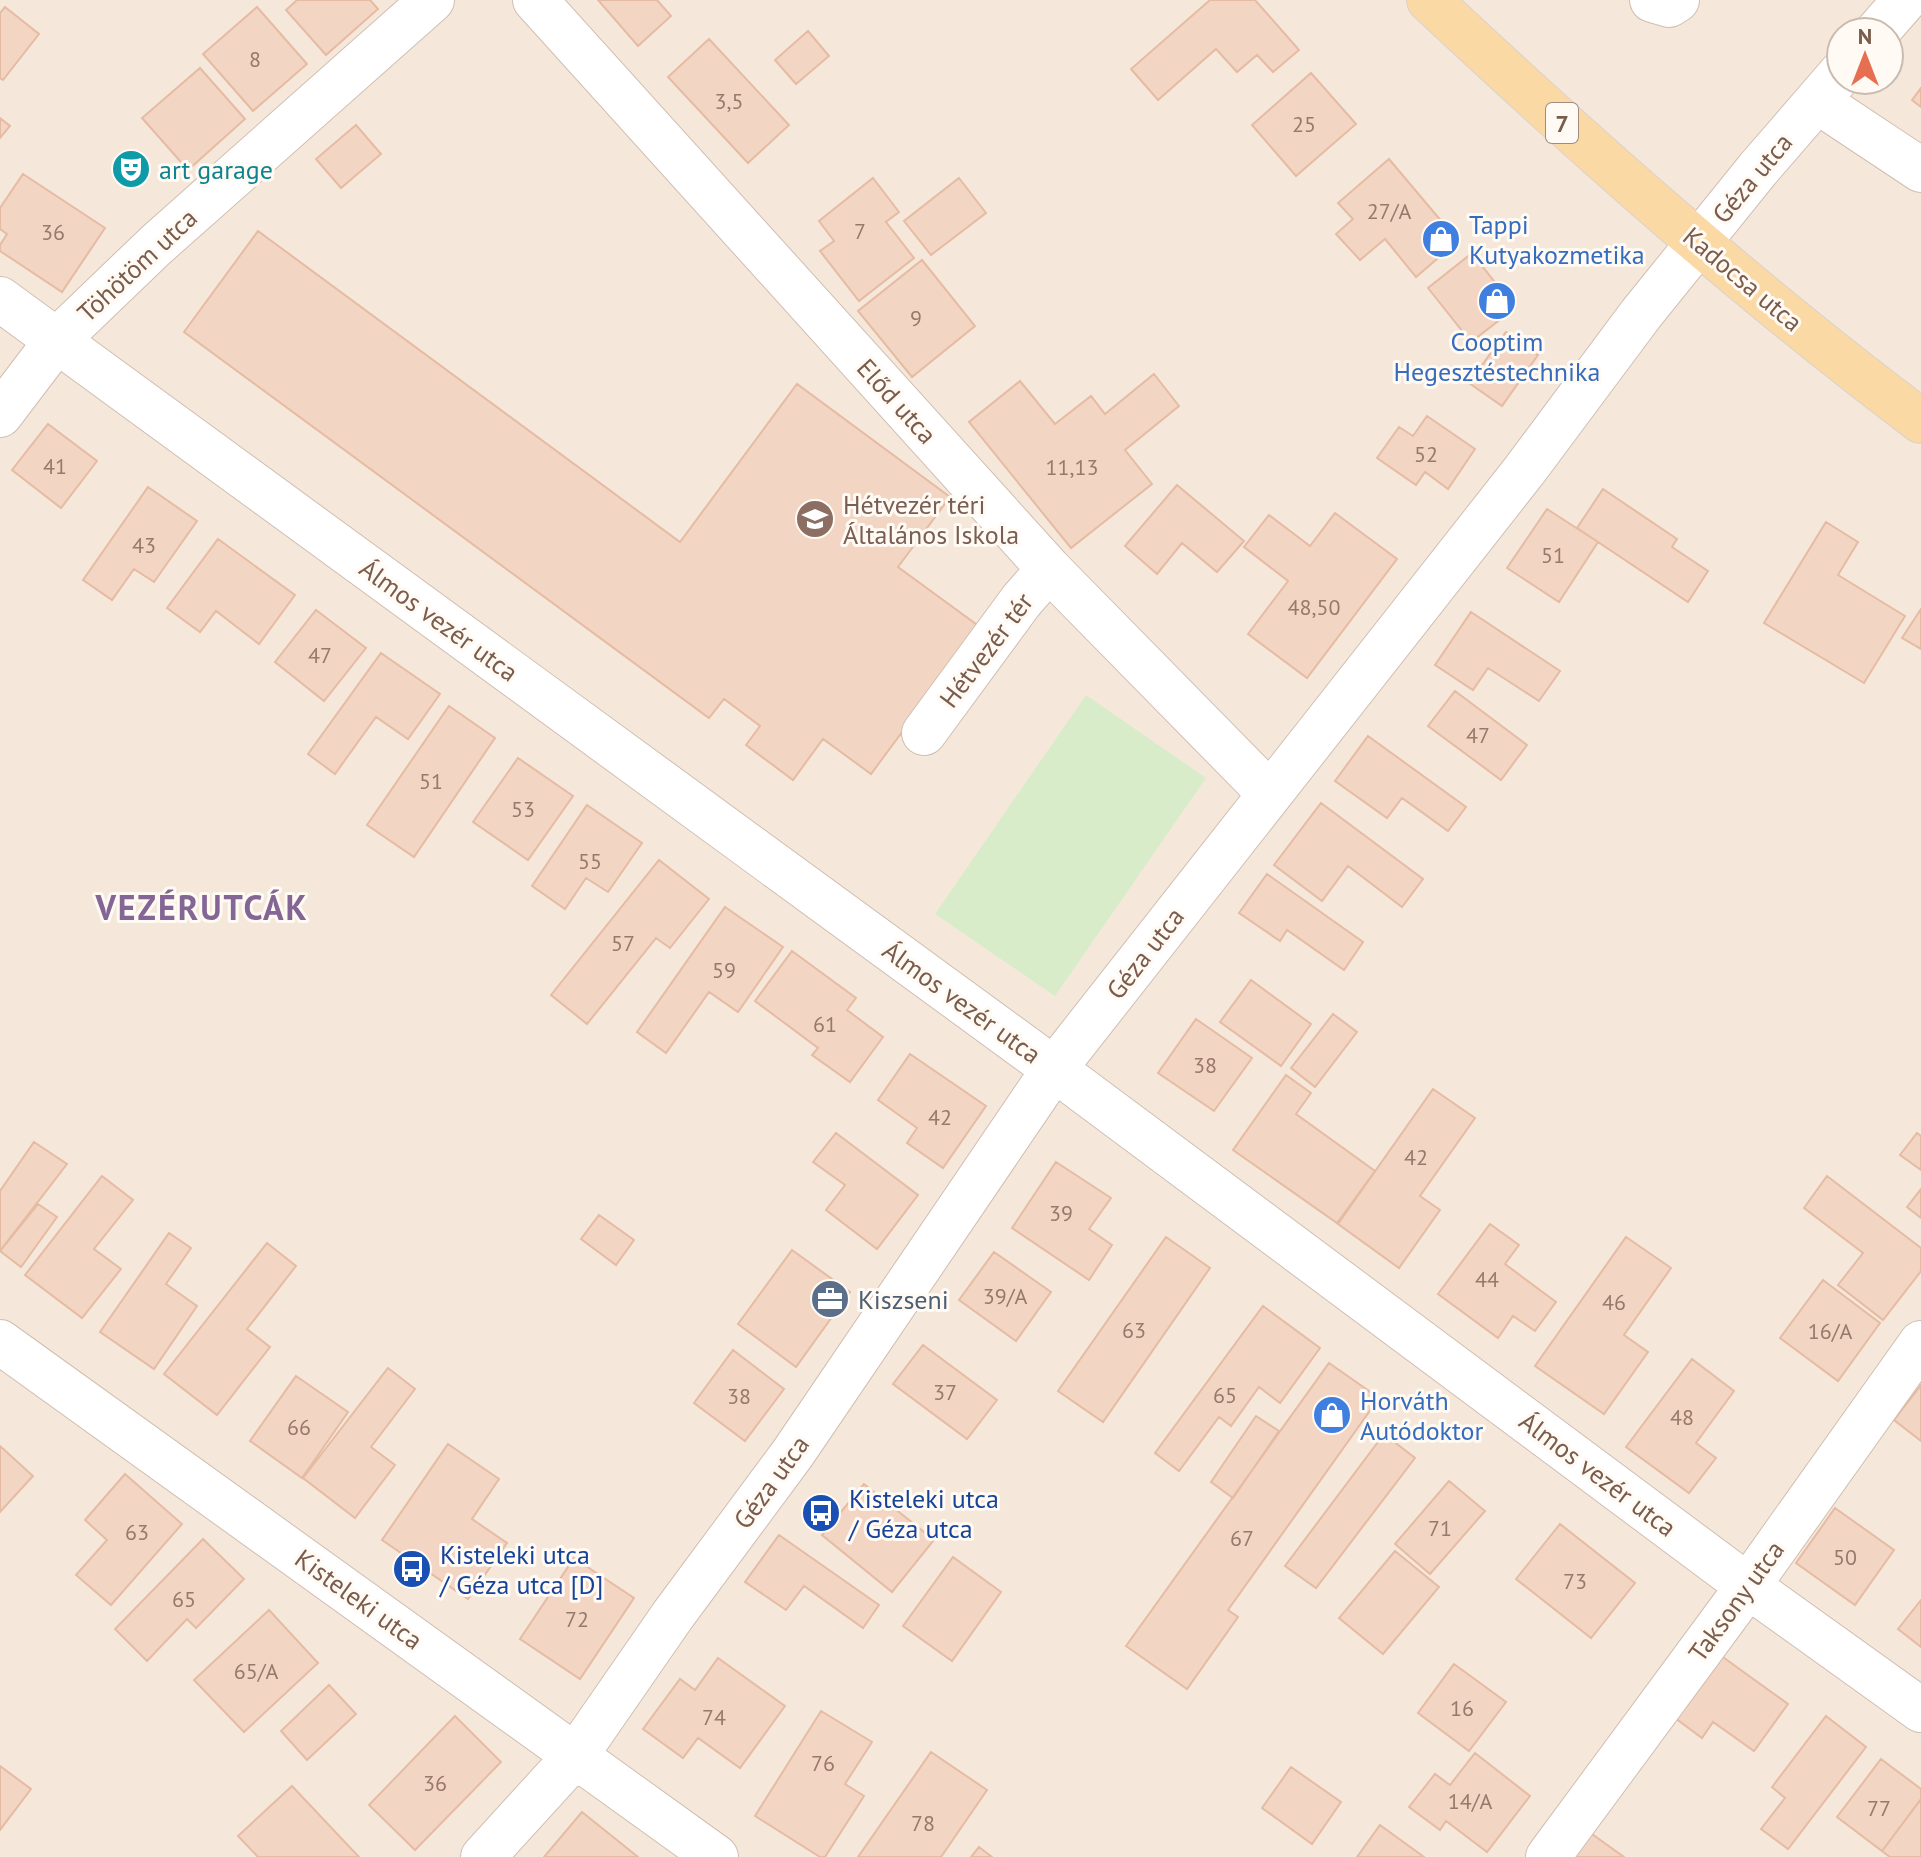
<svg xmlns="http://www.w3.org/2000/svg" width="1921" height="1857" viewBox="0 0 1921 1857" font-family="'PT Sans',sans-serif">
  <style>
    .residential { fill: #f5e8da; fill-rule: evenodd }
    .green { fill: #d8ecc9 }
    .building { fill: #f3d5c3; stroke: #e6bba3; stroke-width: 2 }
    .lines { fill: none; stroke-linecap: round; stroke-linejoin: round }
    .minor-casing { stroke: #d1beb0; stroke-width: 46 }
    .major-casing { stroke: #dad1cd; stroke-width: 46 }
    .minor { stroke: #fff; stroke-width: 44 }
    .major { stroke: #fbd9a5; stroke-width: 44 }
    .labels { text-anchor: middle; dominant-baseline: central; stroke-width: 6; stroke-linejoin: round; paint-order: stroke }
    .number-label { font-size: 22px; fill: #987a6a }
    .shield { fill: #fffaf3; stroke: #a28b7f; stroke-width: 2 }
    .shield-label { font-size: 24px; font-weight: bold; fill: #7a5c4d }
    .culture-label { font-size: 26px; fill: #0d838f; stroke: #fffaf3; text-anchor: start }
    .street-label { font-size: 26px; fill: #7a5c4d; stroke: #fffaf3 }
    .shop-label { font-size: 26px; fill: #366cbe; stroke: #fffaf3; text-anchor: start }
    .education-label { font-size: 26px; fill: #785e54; stroke: #fffaf3; text-anchor: start }
    .service-label { font-size: 26px; fill: #4e5e75; stroke: #fffaf3; text-anchor: start }
    .transit-label { font-size: 26px; fill: #164399; stroke: #fffaf3; text-anchor: start }
    .district-label { font-size: 34px; font-weight: bold; letter-spacing: 2px; fill: #846695; stroke: #fffaf3 }
  </style>
  <rect width="100%" height="100%" fill="#fdf6ec"/>
  <path class="residential" d="M 0,0 L 1921,0 L 1921,1857 L 0,1857 ZM 1841,32 L 1889,32 L 1889,80 L 1841,80 Z"/>
  <path class="green" d="M 1086,695 L 1206,778 L 1055,996 L 935,914 Z"/>
  <path class="building" d="M 297,0 L 370,0 L 378,9 L 326,55 L 286,10 Z
    M 598,0 L 657,0 L 671,16 L 638,46 Z
    M 1210,0 L 1255,0 L 1299,50 L 1273,72 L 1257,55 L 1237,72 L 1216,49 L 1158,100 L 1131,69 Z
    M 5,7 L 39,34 L 3,80 L 0,78 L 0,13 Z
    M 257,7 L 307,64 L 253,111 L 203,54 Z
    M 808,31 L 829,56 L 796,84 L 775,60 Z
    M 709,39 L 789,125 L 748,163 L 668,77 Z
    M 200,68 L 245,119 L 188,170 L 142,118 Z
    M 1311,73 L 1356,124 L 1296,176 L 1252,125 Z
    M 1921,88 L 1921,107 L 1912,100 Z
    M 0,118 L 10,126 L 0,138 Z
    M 356,125 L 381,154 L 341,188 L 316,159 Z
    M 1389,159 L 1458,241 L 1416,277 L 1385,239 L 1360,260 L 1336,234 L 1353,219 L 1338,203 Z
    M 23,174 L 105,228 L 62,292 L 0,251 L 0,245 L 7,234 L 0,229 L 0,208 Z
    M 873,178 L 899,212 L 886,222 L 914,258 L 859,301 L 820,251 L 834,241 L 819,221 Z
    M 959,178 L 986,213 L 931,255 L 904,221 Z
    M 258,231 L 680,542 L 797,384 L 950,497 L 898,567 L 980,627 L 871,774 L 823,739 L 793,780 L 746,745 L 760,726 L 724,699 L 709,718 L 184,332 Z
    M 1472,253 L 1515,308 L 1471,342 L 1428,288 Z
    M 922,260 L 975,326 L 912,377 L 858,311 Z
    M 1506,332 L 1538,355 L 1502,406 L 1469,383 Z
    M 1154,374 L 1179,406 L 1125,450 L 1152,484 L 1071,548 L 969,422 L 1020,381 L 1055,424 L 1091,396 L 1105,414 Z
    M 1427,416 L 1475,449 L 1448,489 L 1425,472 L 1416,485 L 1377,458 L 1399,427 L 1413,436 Z
    M 48,424 L 97,461 L 61,508 L 12,470 Z
    M 1177,485 L 1244,541 L 1217,572 L 1182,543 L 1157,574 L 1125,546 Z
    M 148,487 L 197,521 L 154,582 L 134,569 L 112,600 L 83,580 Z
    M 1603,489 L 1677,539 L 1672,547 L 1708,571 L 1688,602 L 1577,528 Z
    M 1547,509 L 1598,542 L 1559,602 L 1507,568 Z
    M 1335,513 L 1397,559 L 1307,678 L 1248,634 L 1288,581 L 1244,547 L 1269,515 L 1310,546 Z
    M 1826,522 L 1858,542 L 1838,575 L 1905,616 L 1864,683 L 1764,623 Z
    M 218,539 L 295,595 L 259,644 L 216,611 L 200,632 L 167,608 Z
    M 1921,609 L 1921,649 L 1902,638 Z
    M 316,610 L 366,648 L 324,701 L 275,662 Z
    M 1471,612 L 1560,671 L 1539,701 L 1488,668 L 1473,690 L 1435,665 Z
    M 381,653 L 440,694 L 408,739 L 376,717 L 335,774 L 308,754 Z
    M 1455,691 L 1527,745 L 1501,780 L 1428,726 Z
    M 449,706 L 495,738 L 414,857 L 367,825 Z
    M 1368,736 L 1466,807 L 1448,831 L 1402,798 L 1387,818 L 1335,781 Z
    M 518,758 L 573,796 L 528,860 L 473,822 Z
    M 1321,803 L 1423,879 L 1402,907 L 1348,866 L 1322,901 L 1274,865 Z
    M 587,805 L 642,843 L 608,892 L 586,878 L 565,909 L 532,886 Z
    M 659,860 L 709,899 L 670,948 L 656,938 L 587,1024 L 551,995 Z
    M 1267,874 L 1363,942 L 1344,970 L 1287,930 L 1280,941 L 1239,913 Z
    M 725,907 L 783,947 L 738,1012 L 709,992 L 666,1053 L 637,1032 Z
    M 792,951 L 856,998 L 847,1010 L 883,1037 L 850,1082 L 812,1055 L 818,1048 L 755,1001 Z
    M 1251,980 L 1311,1024 L 1281,1066 L 1220,1022 Z
    M 1333,1014 L 1357,1032 L 1315,1087 L 1291,1068 Z
    M 1196,1019 L 1252,1058 L 1214,1111 L 1158,1073 Z
    M 910,1054 L 986,1106 L 943,1168 L 907,1143 L 917,1128 L 878,1100 Z
    M 1286,1075 L 1311,1093 L 1296,1114 L 1375,1171 L 1337,1223 L 1233,1150 Z
    M 1433,1089 L 1475,1118 L 1420,1196 L 1440,1210 L 1399,1268 L 1338,1224 Z
    M 836,1133 L 918,1195 L 877,1249 L 826,1210 L 845,1185 L 813,1162 Z
    M 1917,1133 L 1921,1136 L 1921,1170 L 1900,1155 Z
    M 34,1142 L 67,1164 L 0,1251 L 0,1191 Z
    M 1056,1162 L 1111,1198 L 1089,1229 L 1112,1245 L 1089,1280 L 1012,1228 Z
    M 102,1176 L 133,1200 L 94,1249 L 121,1269 L 82,1318 L 25,1275 Z
    M 1827,1176 L 1921,1248 L 1921,1271 L 1883,1320 L 1838,1285 L 1863,1253 L 1804,1208 Z
    M 1921,1189 L 1921,1218 L 1907,1207 Z
    M 38,1204 L 57,1217 L 21,1267 L 0,1251 Z
    M 599,1215 L 634,1240 L 616,1265 L 581,1239 Z
    M 1490,1224 L 1519,1245 L 1505,1264 L 1556,1302 L 1535,1331 L 1513,1316 L 1498,1338 L 1438,1294 Z
    M 169,1233 L 191,1248 L 166,1284 L 197,1306 L 154,1369 L 100,1332 Z
    M 1166,1237 L 1210,1268 L 1103,1422 L 1058,1391 Z
    M 1626,1237 L 1671,1268 L 1624,1335 L 1648,1352 L 1604,1414 L 1535,1366 Z
    M 267,1243 L 296,1266 L 247,1329 L 270,1347 L 217,1415 L 164,1374 Z
    M 792,1250 L 850,1292 L 796,1367 L 738,1324 Z
    M 994,1252 L 1051,1292 L 1016,1341 L 959,1300 Z
    M 1823,1280 L 1880,1323 L 1838,1381 L 1780,1338 Z
    M 1263,1306 L 1320,1348 L 1280,1403 L 1259,1387 L 1231,1426 L 1219,1417 L 1179,1471 L 1155,1453 Z
    M 923,1345 L 997,1400 L 967,1439 L 893,1384 Z
    M 733,1350 L 784,1389 L 745,1441 L 694,1403 Z
    M 1692,1359 L 1734,1391 L 1696,1443 L 1716,1458 L 1689,1493 L 1626,1447 Z
    M 1329,1363 L 1379,1398 L 1228,1610 L 1238,1617 L 1187,1689 L 1126,1646 Z
    M 388,1368 L 415,1389 L 371,1447 L 395,1465 L 355,1518 L 303,1478 Z
    M 296,1376 L 348,1412 L 302,1478 L 250,1441 Z
    M 1921,1385 L 1921,1441 L 1894,1420 Z
    M 1256,1416 L 1279,1431 L 1233,1498 L 1211,1482 Z
    M 1384,1434 L 1415,1458 L 1316,1588 L 1285,1566 Z
    M 448,1444 L 499,1479 L 472,1519 L 507,1543 L 468,1599 L 382,1540 Z
    M 0,1446 L 33,1476 L 0,1512 Z
    M 125,1474 L 182,1524 L 111,1605 L 76,1575 L 107,1540 L 85,1520 Z
    M 1449,1481 L 1485,1511 L 1430,1574 L 1395,1544 Z
    M 864,1484 L 934,1540 L 892,1592 L 822,1535 Z
    M 1835,1508 L 1894,1550 L 1855,1605 L 1796,1563 Z
    M 1560,1524 L 1635,1583 L 1591,1638 L 1516,1579 Z
    M 779,1535 L 879,1605 L 863,1628 L 804,1586 L 786,1610 L 745,1582 Z
    M 203,1539 L 244,1579 L 196,1628 L 187,1619 L 147,1661 L 115,1629 Z
    M 1395,1551 L 1439,1587 L 1383,1654 L 1339,1618 Z
    M 953,1557 L 1001,1592 L 952,1661 L 903,1626 Z
    M 574,1558 L 634,1598 L 580,1679 L 520,1639 Z
    M 1921,1600 L 1921,1647 L 1898,1629 Z
    M 269,1610 L 318,1663 L 244,1732 L 194,1680 Z
    M 1720,1655 L 1788,1704 L 1754,1751 L 1713,1722 L 1702,1738 L 1675,1718 Z
    M 718,1658 L 785,1706 L 740,1768 L 698,1738 L 683,1758 L 643,1729 L 680,1679 L 695,1690 Z
    M 1454,1664 L 1506,1702 L 1469,1751 L 1418,1713 Z
    M 329,1685 L 356,1714 L 307,1760 L 281,1731 Z
    M 821,1711 L 872,1742 L 845,1784 L 864,1796 L 825,1857 L 820,1857 L 755,1816 Z
    M 455,1716 L 501,1762 L 415,1850 L 369,1805 Z
    M 1826,1716 L 1866,1747 L 1788,1849 L 1761,1829 L 1785,1798 L 1772,1787 Z
    M 931,1752 L 987,1790 L 941,1857 L 858,1857 Z
    M 1475,1753 L 1530,1796 L 1487,1852 L 1446,1821 L 1440,1830 L 1409,1807 L 1435,1774 L 1450,1785 Z
    M 1881,1759 L 1921,1789 L 1921,1799 L 1882,1851 L 1837,1817 Z
    M 0,1766 L 31,1789 L 0,1830 Z
    M 1291,1767 L 1341,1802 L 1312,1844 L 1262,1808 Z
    M 292,1786 L 359,1857 L 258,1857 L 238,1836 Z
    M 1921,1799 L 1921,1857 L 1890,1857 L 1882,1851 Z
    M 582,1812 L 638,1857 L 544,1857 Z
    M 1380,1825 L 1424,1857 L 1357,1857 Z
    M 1585,1829 L 1624,1857 L 1564,1857 Z
    M 979,1847 L 992,1857 L 971,1857 Z"/>
  <g class="lines">
    <defs>
      <path id="minor" d="M 535,0 L 1049,569 L 1269,793
        M 1652,0 L 1669,5 L 1677,0
        M 1877,32 L 1905,0
        M 1817,101 L 1921,170
        M 0,299 L 1054,1069 L 1748,1586 L 1921,1710
        M 0,415 L 57,340 L 156,245 L 432,0
        M 924,733 L 1021,601 L 1049,569
        M 0,1342 L 716,1857
        M 483,1857 L 576,1755 L 673,1615 L 793,1453 L 1054,1069 L 1524,471 L 1641,314 L 1758,169 L 1841,73
        M 1548,1857 L 1748,1586 L 1921,1343"/>
      <path id="major" d="M 1429,0 C 1587,148 1748,291 1921,421"/>
    </defs>
    <use href="#minor" class="minor-casing"/>
    <use href="#major" class="major-casing"/>
    <use href="#minor" class="minor"/>
    <use href="#major" class="major"/>
  </g>
  <defs>
    <symbol id="theatre-disc" viewBox="-11 -11 22 22"><circle r="9.5" fill="#0f9aa8" stroke="#fffaf3"/><path d="M-5-5.5Q0-4 5-5.5V0Q5 5 0 6Q-5 5-5 0ZM-3.3-2.5H-1v1.5H-3.3ZM1-2.5H3.3v1.5H1ZM-2.8 1Q0 5.5 2.8 1Z" fill="#fff"/></symbol>
    <symbol id="shop-disc" viewBox="-11 -11 22 22"><circle r="9.5" fill="#3f7fe0" stroke="#fffaf3"/><path d="M-5-2.5h2.3a2.7 3.5 0 0 1 5.4 0H5L5.5 6h-11ZM-1.5-2.5h3a1.5 2.3 0 0 0-3 0Z" fill="#fff"/></symbol>
    <symbol id="school-disc" viewBox="-11 -11 22 22"><circle r="9.5" fill="#8d6e63" stroke="#fffaf3"/><path d="M0-5L7-2L0 1L-7-2ZM-4 1L0 2.5L4 1V4Q0 6-4 4Z" fill="#fff"/></symbol>
    <symbol id="office-disc" viewBox="-11 -11 22 22"><circle r="9.5" fill="#5c6f8a" stroke="#fffaf3"/><path d="M-6-3h4V-5.5h4V-3h4V5H-6ZM-1-4.5V-3h2v-1.5ZM-6 0V1H6V0Z" fill="#fff"/></symbol>
    <symbol id="bus-disc" viewBox="-11 -11 22 22"><circle r="9.5" fill="#1a4fb4" stroke="#fffaf3"/><path d="M-5-6H5V4H4V6H2V4H-2V6H-4V4H-5ZM-3.5-4V0h7V-4ZM-3.5 1.2v1.5H-2V1.2ZM2 1.2v1.5H3.5V1.2Z" fill="#fff"/></symbol>
  </defs>
  <g fill-rule="evenodd">
    <use href="#theatre-disc" x="109" y="147" width="44" height="44"/>
    <use href="#shop-disc" x="1419" y="217" width="44" height="44"/>
    <use href="#shop-disc" x="1475" y="279" width="44" height="44"/>
    <use href="#school-disc" x="793" y="497" width="44" height="44"/>
    <use href="#office-disc" x="808" y="1277" width="44" height="44"/>
    <use href="#shop-disc" x="1310" y="1393" width="44" height="44"/>
    <use href="#bus-disc" x="799" y="1491" width="44" height="44"/>
    <use href="#bus-disc" x="390" y="1547" width="44" height="44"/>
  </g>
  <g class="labels">
    <g class="number-label">
      <text x="255" y="59">8</text>
      <text x="729" y="101">3,5</text>
      <text x="1304" y="124">25</text>
      <text x="1389" y="211">27/A</text>
      <text x="860" y="231">7</text>
      <text x="53" y="232">36</text>
      <text x="916" y="318">9</text>
      <text x="1426" y="454">52</text>
      <text x="55" y="466">41</text>
      <text x="1072" y="467">11,13</text>
      <text x="144" y="545">43</text>
      <text x="1553" y="555">51</text>
      <text x="1314" y="607">48,50</text>
      <text x="320" y="655">47</text>
      <text x="1478" y="735">47</text>
      <text x="431" y="781">51</text>
      <text x="523" y="809">53</text>
      <text x="590" y="861">55</text>
      <text x="623" y="943">57</text>
      <text x="724" y="970">59</text>
      <text x="825" y="1024">61</text>
      <text x="1205" y="1065">38</text>
      <text x="940" y="1117">42</text>
      <text x="1416" y="1157">42</text>
      <text x="1061" y="1213">39</text>
      <text x="1487" y="1279">44</text>
      <text x="1005" y="1296">39/A</text>
      <text x="1614" y="1302">46</text>
      <text x="1134" y="1330">63</text>
      <text x="1830" y="1331">16/A</text>
      <text x="945" y="1392">37</text>
      <text x="1225" y="1395">65</text>
      <text x="739" y="1396">38</text>
      <text x="1682" y="1417">48</text>
      <text x="299" y="1427">66</text>
      <text x="1440" y="1528">71</text>
      <text x="137" y="1532">63</text>
      <text x="1242" y="1538">67</text>
      <text x="1845" y="1557">50</text>
      <text x="1575" y="1581">73</text>
      <text x="184" y="1599">65</text>
      <text x="577" y="1619">72</text>
      <text x="256" y="1671">65/A</text>
      <text x="1462" y="1708">16</text>
      <text x="714" y="1717">74</text>
      <text x="823" y="1763">76</text>
      <text x="435" y="1783">36</text>
      <text x="1470" y="1801">14/A</text>
      <text x="1879" y="1808">77</text>
      <text x="923" y="1823">78</text>
    </g>
    <rect class="shield" x="1546" y="103" width="32" height="40" rx="6"/>
    <g class="shield-label">
      <text x="1562" y="123">7</text>
    </g>
    <g class="culture-label">
      <text x="159" y="169">art garage</text>
    </g>
    <g class="street-label">
      <text transform="translate(1752 178) rotate(-50)">Géza utca</text>
      <text transform="translate(137 265) rotate(-43)">Töhötöm utca</text>
      <text transform="translate(1743 279) rotate(40)">Kadocsa utca</text>
      <text transform="translate(897 401) rotate(48)">Előd utca</text>
      <text transform="translate(439 620) rotate(36)">Álmos vezér utca</text>
      <text transform="translate(986 650) rotate(-53)">Hétvezér tér</text>
      <text transform="translate(1145 953) rotate(-52)">Géza utca</text>
      <text transform="translate(962 1002) rotate(36)">Álmos vezér utca</text>
      <text transform="translate(1598 1474) rotate(37)">Álmos vezér utca</text>
      <text transform="translate(771 1482) rotate(-54)">Géza utca</text>
      <text transform="translate(359 1599) rotate(36)">Kisteleki utca</text>
      <text transform="translate(1736 1601) rotate(-54)">Taksony utca</text>
    </g>
    <g class="shop-label">
      <text x="1469" y="224">Tappi<tspan x="1469" dy="30">Kutyakozmetika</tspan></text>
      <text x="1497" y="341" text-anchor="middle">Cooptim<tspan x="1497" dy="30">Hegesztéstechnika</tspan></text>
      <text x="1360" y="1400">Horváth<tspan x="1360" dy="30">Autódoktor</tspan></text>
    </g>
    <g class="education-label">
      <text x="843" y="504">Hétvezér téri<tspan x="843" dy="30">Általános Iskola</tspan></text>
    </g>
    <g class="service-label">
      <text x="858" y="1299">Kiszseni</text>
    </g>
    <g class="transit-label">
      <text x="849" y="1498">Kisteleki utca<tspan x="849" dy="30">/ Géza utca</tspan></text>
      <text x="440" y="1554">Kisteleki utca<tspan x="440" dy="30">/ Géza utca [D]</tspan></text>
    </g>
    <g class="district-label">
      <text x="202" y="907">VEZÉRUTCÁK</text>
    </g>
  </g>
  <g transform="translate(1865 56)"><circle r="38" fill="#fffaf3" stroke="#cabbb1" stroke-width="2"/>
  <path d="M0-6L14 30L0 20L-14 30Z" fill="#e76f51"/>
  <text y="-12" font-size="22" font-weight="bold" text-anchor="middle" fill="#7a5c4d">N</text>
  </g>
</svg>
